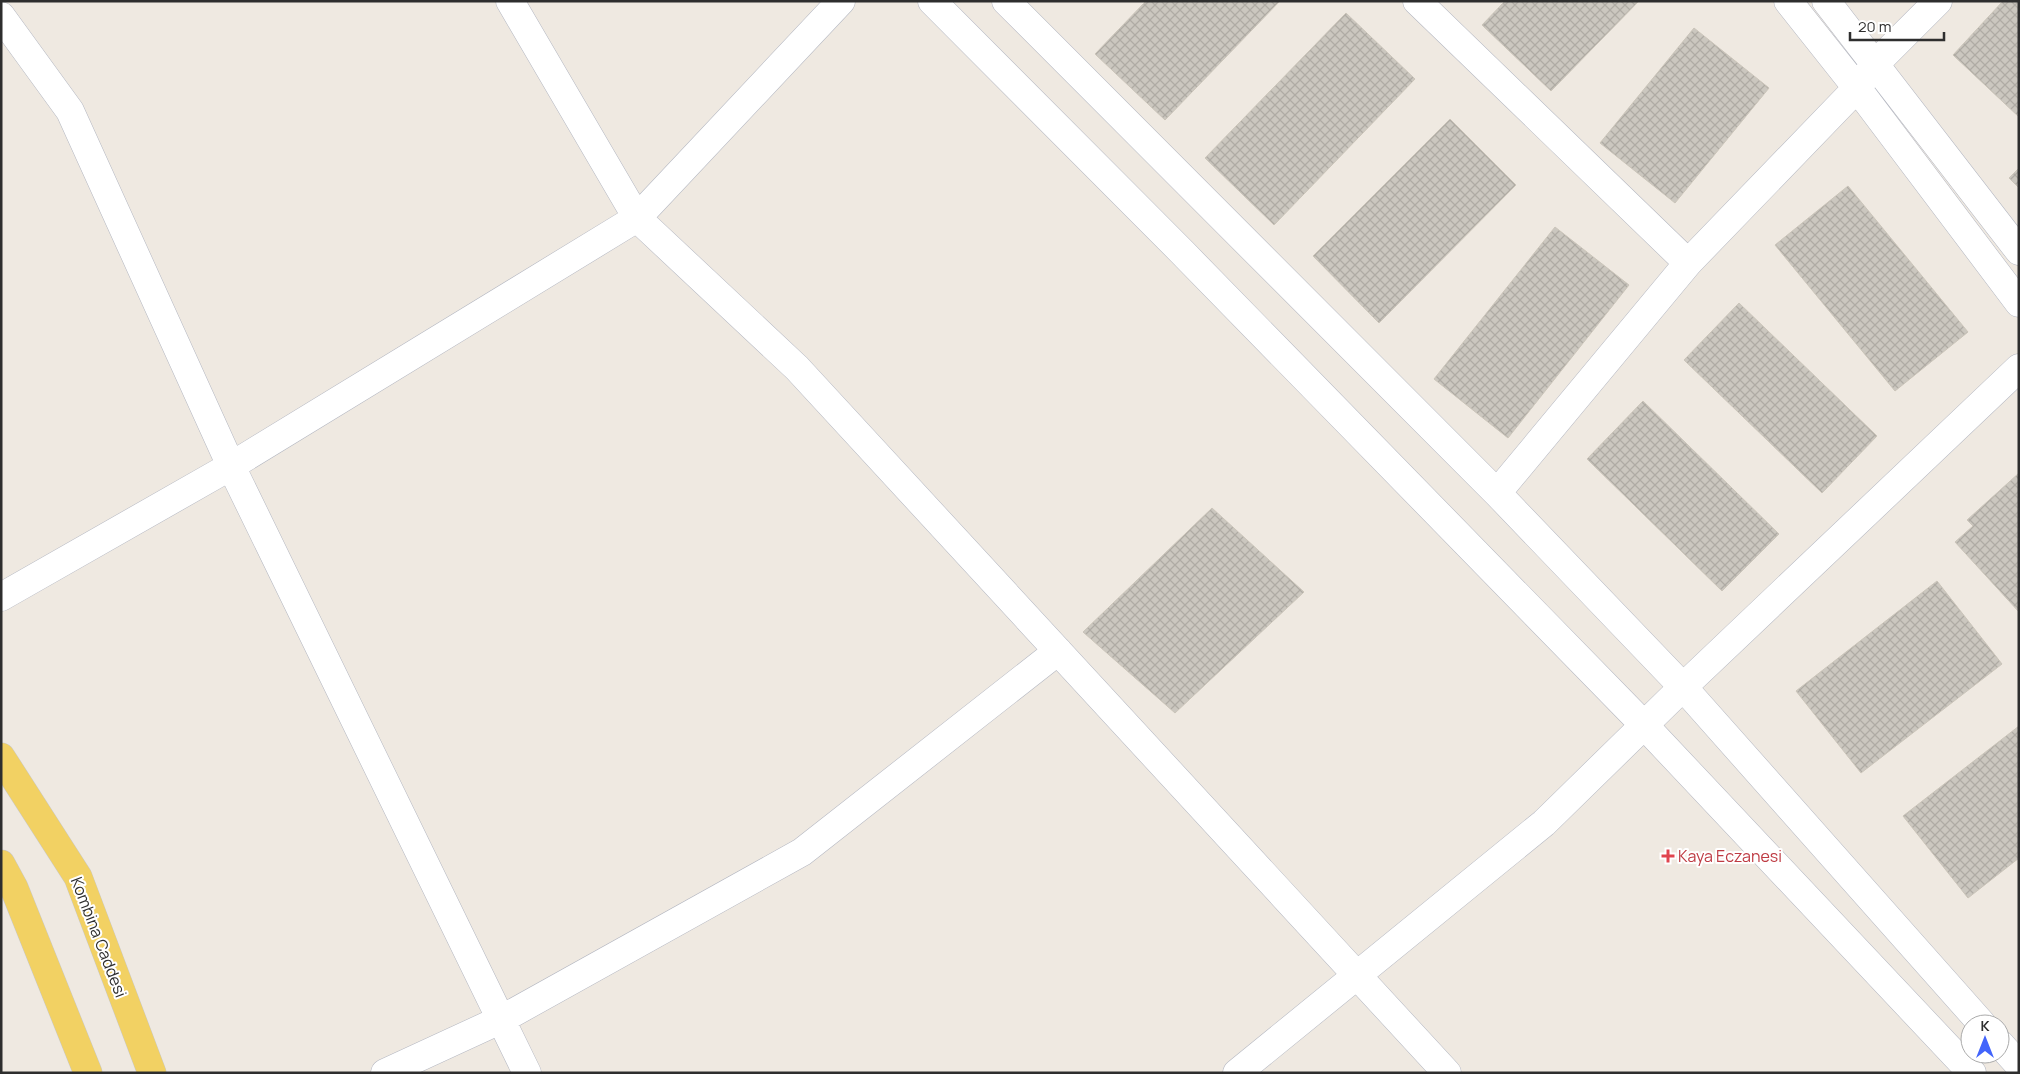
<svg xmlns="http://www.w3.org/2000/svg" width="2020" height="1074" viewBox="0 0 2020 1074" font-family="Manrope,sans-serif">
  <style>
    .building { fill: url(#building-cross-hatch); stroke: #cbc5ba }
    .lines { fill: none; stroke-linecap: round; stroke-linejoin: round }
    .minor-casing { stroke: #b4b7c1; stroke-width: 29 }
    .major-casing { stroke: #c9c9c9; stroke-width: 29 }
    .minor { stroke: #fff; stroke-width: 28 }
    .major { stroke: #f2d163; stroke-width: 28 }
    .health-dot { fill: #e0444e; stroke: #fff; stroke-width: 2 }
    .labels { text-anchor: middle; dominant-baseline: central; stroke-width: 4; stroke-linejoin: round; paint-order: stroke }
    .health-label { font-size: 16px; fill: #be3a42; stroke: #fff; text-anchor: start }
    .street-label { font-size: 16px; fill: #2e2e2e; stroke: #fff }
  </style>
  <defs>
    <pattern id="building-cross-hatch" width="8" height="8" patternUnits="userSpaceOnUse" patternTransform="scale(1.25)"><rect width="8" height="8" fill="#cbc7bf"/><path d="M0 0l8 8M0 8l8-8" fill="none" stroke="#afaba4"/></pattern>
  </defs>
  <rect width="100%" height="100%" fill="#efe9e1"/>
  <path class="building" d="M 1146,1 L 1280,1 L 1165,120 L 1095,54 Z
    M 1505,1 L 1639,1 L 1551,91 L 1482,25 Z
    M 2003,1 L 2019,1 L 2019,117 L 1953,55 Z
    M 1346,13 L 1415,79 L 1274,225 L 1205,158 Z
    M 1694,28 L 1769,88 L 1675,203 L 1600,143 Z
    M 1450,119 L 1516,185 L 1379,323 L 1313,256 Z
    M 2019,168 L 2019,188 L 2009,178 Z
    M 1848,186 L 1968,332 L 1895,391 L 1775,245 Z
    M 1555,227 L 1629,285 L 1508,438 L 1434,379 Z
    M 1739,303 L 1877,436 L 1822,493 L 1684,360 Z
    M 1643,401 L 1779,534 L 1722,591 L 1587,459 Z
    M 2019,473 L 2019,612 L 1955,542 L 1973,526 L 1967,520 Z
    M 1212,508 L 1304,592 L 1175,713 L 1083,632 Z
    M 1937,581 L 2002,664 L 1861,773 L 1796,691 Z
    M 2019,726 L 2019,858 L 1968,898 L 1903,816 Z"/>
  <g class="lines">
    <defs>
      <path id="minor" d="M 510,1 L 637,218 L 797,368 L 1447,1073
        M 932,1 L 1182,252 L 1644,725 L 1972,1073
        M 1006,1 L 1497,493 L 1683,687 L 1982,1024
        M 1417,1 L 1688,263
        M 1788,1 L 1857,88 L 2019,303
        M 1826,1 L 2019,251
        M 1,16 L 70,111 L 231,466 L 527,1073
        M 1497,493 L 1688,263 L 1857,88 L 1876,63 L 1938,1
        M 1,597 L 231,466 L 637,218 L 841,1
        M 2000,1044 L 2019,1065
        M 385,1073 L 502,1019 L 802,852 L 1058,651
        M 1237,1073 L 1544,823 L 1683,687 L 2019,368"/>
      <path id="major" d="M 1,757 L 78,877 L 152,1073
        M 1,864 L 14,888 L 88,1073"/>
    </defs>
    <use href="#minor" class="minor-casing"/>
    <use href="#major" class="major-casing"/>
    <use href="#minor" class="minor"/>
    <use href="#major" class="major"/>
  </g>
  <path class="health-dot" d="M1665.5 848.5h5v5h5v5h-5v5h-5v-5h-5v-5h5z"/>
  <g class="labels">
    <g class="health-label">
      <text x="1678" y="856">Kaya Eczanesi</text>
    </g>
    <g class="street-label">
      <text transform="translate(99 937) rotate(69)">Kombina Caddesi</text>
    </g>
  </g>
  <rect width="2020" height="1074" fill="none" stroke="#2e2e2e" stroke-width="5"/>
  <g transform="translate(1985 1039)"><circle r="24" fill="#ffffff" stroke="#ababab"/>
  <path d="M0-4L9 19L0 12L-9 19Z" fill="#4264fb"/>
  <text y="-8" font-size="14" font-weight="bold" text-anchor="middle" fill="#2e2e2e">K</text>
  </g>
  <path d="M1850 32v8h94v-8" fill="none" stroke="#2e2e2e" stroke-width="2.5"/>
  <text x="1858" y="32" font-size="15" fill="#2e2e2e" stroke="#ffffff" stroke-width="4" paint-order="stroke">20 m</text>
</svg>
